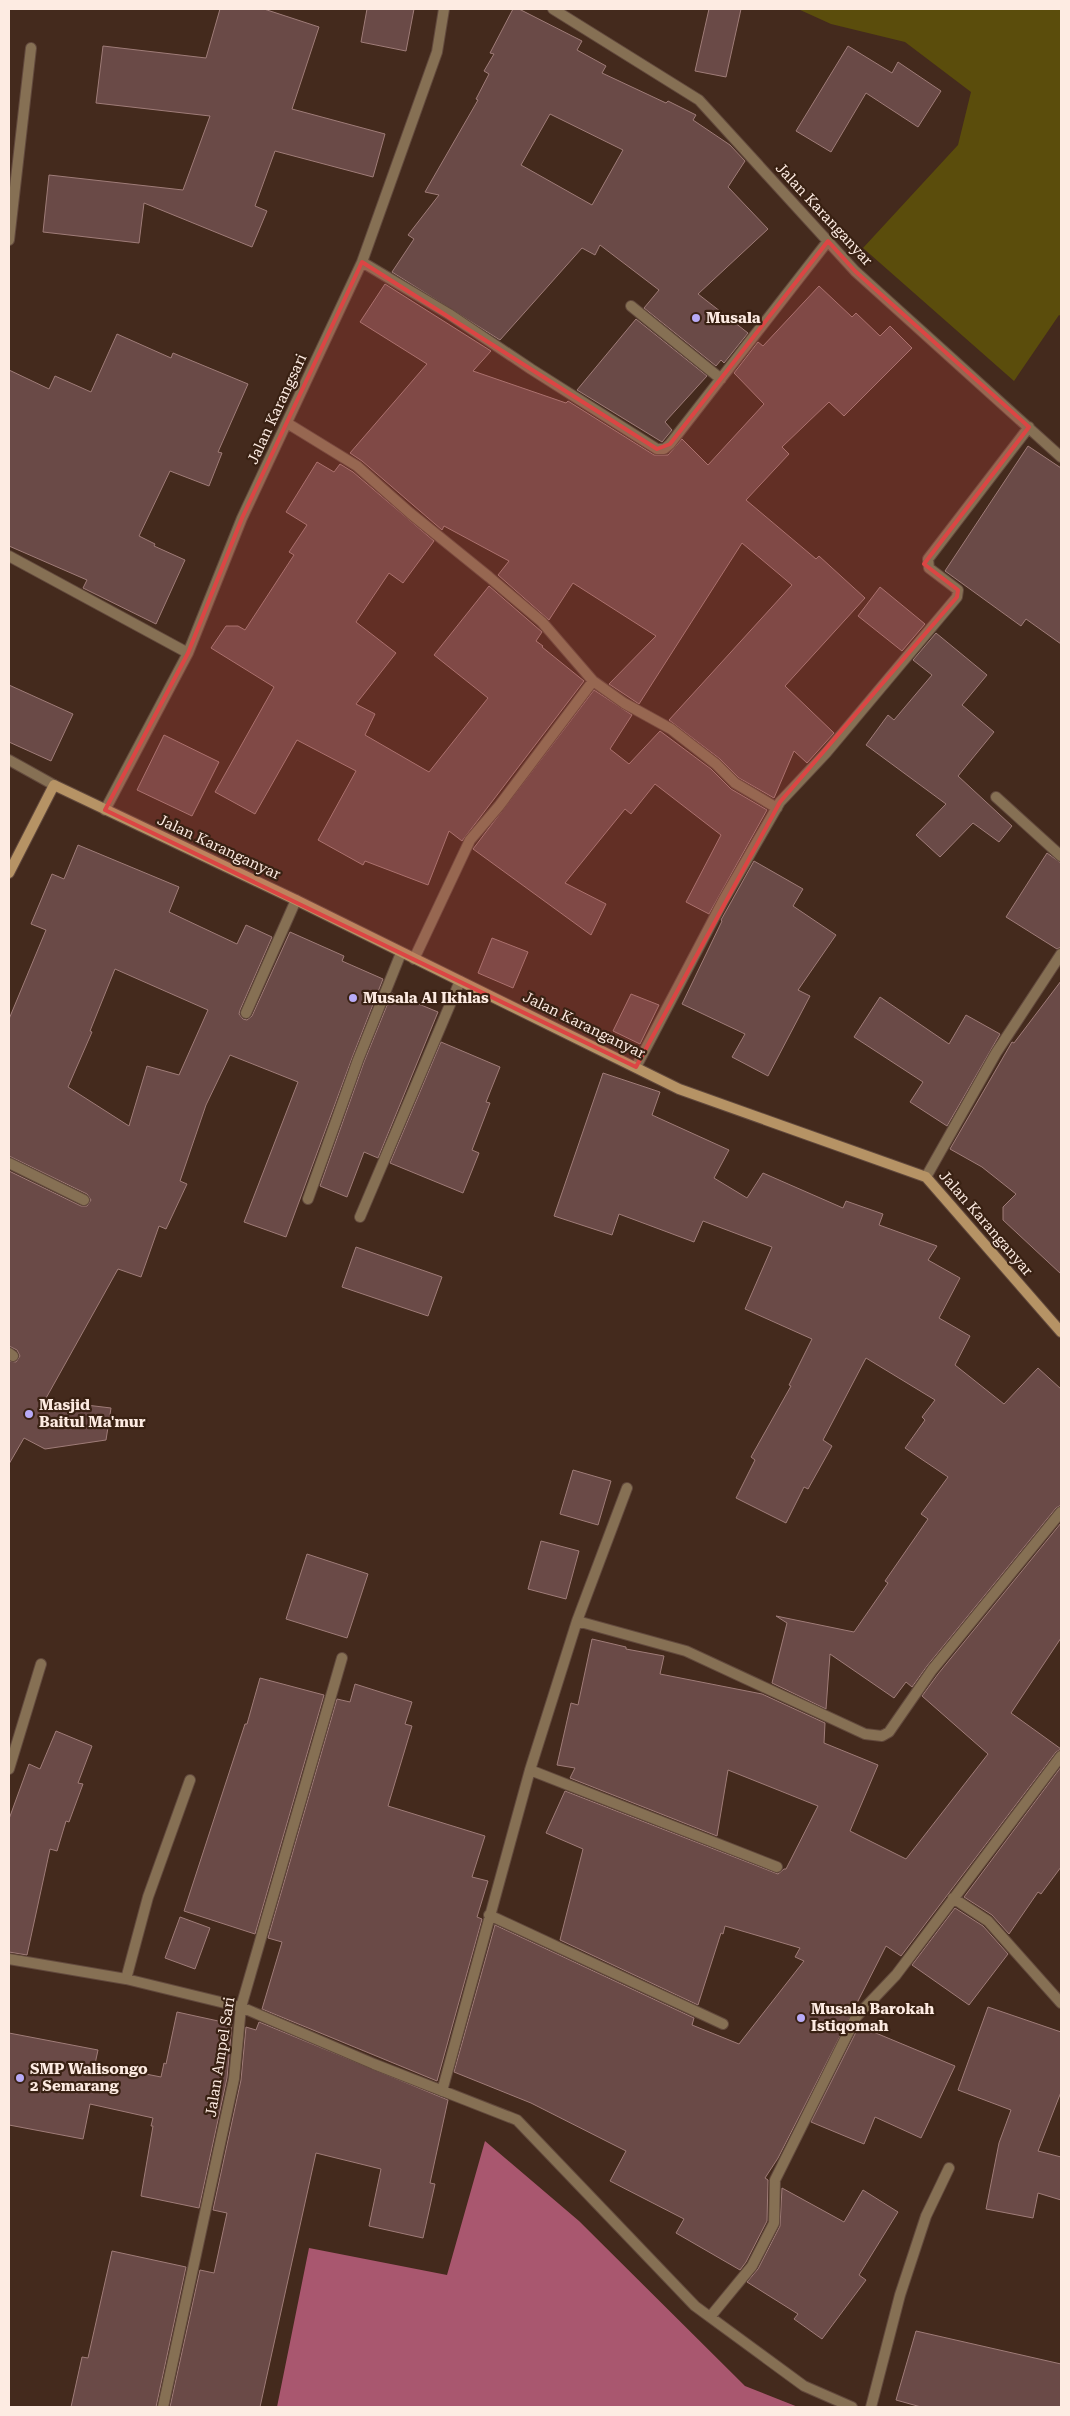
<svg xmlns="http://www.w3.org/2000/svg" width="1070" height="2416" viewBox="0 0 1070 2416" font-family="'Roboto Serif',serif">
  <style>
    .green { fill: #5b4d0c }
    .water { fill: #a9576f }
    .building { fill: #6a4a47; stroke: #9f7c78; fill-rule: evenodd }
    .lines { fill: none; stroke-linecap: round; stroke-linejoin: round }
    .street-casing { stroke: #62493d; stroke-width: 12 }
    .secondary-casing { stroke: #62493d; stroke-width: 12 }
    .street { stroke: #867054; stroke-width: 10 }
    .secondary { stroke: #b69365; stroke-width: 10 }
    .marked { fill: #dc4544; fill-opacity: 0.2; stroke: #dc4544; stroke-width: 4; stroke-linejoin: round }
    .poi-dot { fill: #b8abf7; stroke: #392113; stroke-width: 2 }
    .labels { text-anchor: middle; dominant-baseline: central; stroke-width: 4.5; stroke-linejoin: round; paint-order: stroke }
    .street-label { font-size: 15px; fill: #fdebe2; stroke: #392113 }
    .poi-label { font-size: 15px; font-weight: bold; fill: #fdebe2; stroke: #392113; text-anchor: start }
  </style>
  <rect width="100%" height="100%" fill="#442a1d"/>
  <path class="green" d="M 798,9 L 1061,9 L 1061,316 L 1059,315 L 1014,381 L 863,248 L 958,145 L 971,92 L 905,42 L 831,24 Z"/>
  <path class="water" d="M 485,2141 L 579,2221 L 745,2386 L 798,2407 L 277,2407 L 309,2248 L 447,2275 Z"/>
  <path class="building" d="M 220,9 L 264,9 L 319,27 L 292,109 L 385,134 L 373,177 L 275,151 L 255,206 L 267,211 L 252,247 L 144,203 L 139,243 L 43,232 L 49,175 L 183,190 L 210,116 L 96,103 L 103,46 L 206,58 Z
    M 367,9 L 414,9 L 406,51 L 361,42 Z
    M 513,9 L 519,9 L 582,41 L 577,50 L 606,66 L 602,73 L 666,103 L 668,101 L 696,115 L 693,120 L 730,145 L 745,161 L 728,187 L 768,229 L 698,294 L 748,333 L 724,363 L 721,360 L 716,366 L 644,308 L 659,290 L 600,245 L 595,255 L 582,248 L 500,340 L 392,272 L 414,239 L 408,235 L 439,195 L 425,192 L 478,100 L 476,99 L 489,74 L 484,71 L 494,54 L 490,53 ZM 550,114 L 623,150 L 592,205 L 521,165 Z
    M 709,9 L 741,9 L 726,77 L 695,71 Z
    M 848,46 L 892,73 L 898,62 L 941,91 L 918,127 L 866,93 L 831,152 L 796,131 Z
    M 385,284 L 491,351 L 473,371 L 566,403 L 568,401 L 654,455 L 668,455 L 682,439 L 708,465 L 764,404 L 734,373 L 758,342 L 763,346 L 819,286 L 852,317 L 856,313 L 880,336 L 890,326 L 912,348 L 844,416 L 829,402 L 782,447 L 789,454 L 746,500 L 816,559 L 819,556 L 865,598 L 785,686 L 834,733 L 807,763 L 794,751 L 774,798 L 739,778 L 720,759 L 669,720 L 792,585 L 742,543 L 639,704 L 609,684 L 656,636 L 573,583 L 549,620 L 498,575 L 509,561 L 444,526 L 442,530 L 362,461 L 350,453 L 427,364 L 360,322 Z
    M 636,319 L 707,376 L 665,422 L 672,430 L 662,442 L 577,390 Z
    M 117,334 L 171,358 L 173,353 L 248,384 L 218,452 L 222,453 L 209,486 L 170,471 L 139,536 L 155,544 L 154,546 L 185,560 L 156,624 L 83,588 L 87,580 L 9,546 L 9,370 L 49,389 L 55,376 L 91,392 Z
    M 1028,446 L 1061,468 L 1061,644 L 1026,619 L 1021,626 L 945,571 Z
    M 317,462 L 334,472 L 340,464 L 353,472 L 434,541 L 403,583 L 389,573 L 356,622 L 396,653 L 356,704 L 375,714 L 365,735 L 429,772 L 488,698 L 434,655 L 489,586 L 542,632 L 536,641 L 543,646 L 542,647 L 584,681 L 462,841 L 449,831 L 428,885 L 365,861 L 363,865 L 318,840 L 356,771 L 297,740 L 255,814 L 215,792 L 274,687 L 211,648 L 226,626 L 238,626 L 245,630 L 294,555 L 289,552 L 307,525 L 286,512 Z
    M 880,587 L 925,624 L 902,651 L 858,616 Z
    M 936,633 L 987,675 L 962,705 L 994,732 L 958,776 L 1012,826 L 999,842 L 973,823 L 940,857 L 916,835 L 946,804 L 866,745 L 888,715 L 894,720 L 932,675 L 913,660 Z
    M 9,685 L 73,714 L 51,761 L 9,742 Z
    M 594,690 L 632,715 L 610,749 L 629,764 L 660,731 L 711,769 L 731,789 L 767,810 L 709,914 L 686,902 L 721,835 L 655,784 L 631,814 L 625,809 L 565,883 L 606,904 L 591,935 L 473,849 Z
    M 164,735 L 219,762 L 192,816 L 137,790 Z
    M 78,845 L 179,887 L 169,912 L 237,944 L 246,925 L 272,937 L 240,1010 L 239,1014 L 243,1019 L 247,1020 L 252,1016 L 290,932 L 344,956 L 342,961 L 383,979 L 352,1058 L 286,1237 L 244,1222 L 298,1082 L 230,1055 L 206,1105 L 180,1181 L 187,1184 L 166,1229 L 159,1226 L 141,1277 L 118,1269 L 45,1400 L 111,1408 L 106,1440 L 45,1449 L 24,1438 L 9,1464 L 9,1361 L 16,1362 L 20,1356 L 17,1350 L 9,1346 L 9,1171 L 81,1206 L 87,1206 L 91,1200 L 87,1194 L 9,1156 L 9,1019 L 46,930 L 31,924 L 52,874 L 64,879 ZM 115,969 L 208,1010 L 179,1075 L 147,1066 L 129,1126 L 68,1087 L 92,1032 L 90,1031 Z
    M 1047,853 L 1061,863 L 1061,947 L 1057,949 L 1006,917 Z
    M 754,861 L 803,889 L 793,906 L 836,935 L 798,990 L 810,996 L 768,1076 L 732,1057 L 745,1034 L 682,1004 L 722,921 L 721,920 Z
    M 492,938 L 528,952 L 513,988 L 478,973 Z
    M 1061,981 L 1061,1274 L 1003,1220 L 1003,1207 L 1016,1194 L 982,1167 L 950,1149 L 1012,1042 L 1014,1043 Z
    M 392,993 L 438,1012 L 378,1158 L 364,1152 L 347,1197 L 320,1186 L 364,1062 Z
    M 631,994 L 659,1005 L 640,1044 L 613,1031 Z
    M 880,997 L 949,1044 L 966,1015 L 1000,1034 L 947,1126 L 910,1102 L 923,1082 L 854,1037 Z
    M 441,1042 L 500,1067 L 486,1102 L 490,1103 L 472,1150 L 479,1153 L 463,1193 L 390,1163 Z
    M 603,1073 L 660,1092 L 652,1115 L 729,1150 L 714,1178 L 747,1198 L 763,1173 L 843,1208 L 846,1201 L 883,1214 L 879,1225 L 937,1246 L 928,1260 L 960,1278 L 939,1318 L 970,1336 L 955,1365 L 1004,1404 L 1038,1368 L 1061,1389 L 1061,1505 L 1056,1508 L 927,1666 L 912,1687 L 906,1682 L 894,1698 L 830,1654 L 826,1709 L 772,1683 L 787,1623 L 776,1616 L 854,1632 L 888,1583 L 885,1581 L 928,1519 L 921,1514 L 948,1477 L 905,1448 L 925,1420 L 922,1417 L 935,1400 L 866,1358 L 823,1440 L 832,1446 L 808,1489 L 804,1487 L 786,1523 L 736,1498 L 755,1460 L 751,1457 L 791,1386 L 789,1385 L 812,1339 L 745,1309 L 772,1247 L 703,1221 L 694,1242 L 619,1214 L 612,1235 L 554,1216 Z
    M 356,1247 L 442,1277 L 428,1316 L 342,1287 Z
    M 573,1470 L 611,1481 L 598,1525 L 560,1514 Z
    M 1061,1523 L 1061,1638 L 1011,1713 L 1061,1749 L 1056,1752 L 901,1956 L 886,1946 L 778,2158 L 765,2178 L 768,2180 L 767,2221 L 746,2262 L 740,2270 L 676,2233 L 684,2219 L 610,2181 L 626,2151 L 531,2103 L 454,2072 L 495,1925 L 694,2018 L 692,2025 L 739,2044 L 804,1961 L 795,1957 L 800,1948 L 725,1926 L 723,1934 L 721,1933 L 698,2005 L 560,1940 L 583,1849 L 546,1833 L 565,1791 L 778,1874 L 784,1869 L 786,1869 L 818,1806 L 728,1770 L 717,1836 L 570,1778 L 575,1768 L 557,1765 L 571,1703 L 578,1705 L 592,1639 L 626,1647 L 626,1649 L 664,1656 L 660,1674 L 762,1694 L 825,1723 L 824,1743 L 878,1765 L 850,1831 L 906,1859 L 988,1754 L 922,1696 L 938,1674 Z
    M 541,1541 L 579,1551 L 566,1599 L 528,1589 Z
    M 307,1554 L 368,1574 L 347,1638 L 286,1619 Z
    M 260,1678 L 324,1695 L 255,1934 L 184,1911 L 245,1724 L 247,1724 Z
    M 355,1684 L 412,1702 L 405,1724 L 412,1726 L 388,1806 L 485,1836 L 472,1877 L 488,1881 L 477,1917 L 482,1919 L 437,2081 L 262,2009 L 282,1942 L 268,1938 L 337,1699 L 350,1702 Z
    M 56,1731 L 92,1746 L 78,1783 L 83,1784 L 69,1822 L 66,1821 L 57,1851 L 50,1849 L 27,1955 L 9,1952 L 9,1819 L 29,1764 L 40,1769 Z
    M 1061,1767 L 1061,1867 L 1041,1894 L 1038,1892 L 1009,1934 L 992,1915 L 964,1897 Z
    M 955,1908 L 983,1926 L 1008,1954 L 969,2005 L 912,1965 Z
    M 180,1917 L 210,1928 L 195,1969 L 165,1958 Z
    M 988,2007 L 1061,2032 L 1061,2092 L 1038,2151 L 1061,2157 L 1061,2200 L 1038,2193 L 1033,2218 L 986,2209 L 999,2143 L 1011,2110 L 958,2090 Z
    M 177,2012 L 232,2024 L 227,2078 L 199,2208 L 141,2196 L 153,2126 L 151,2126 L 153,2118 L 90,2104 L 83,2139 L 9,2125 L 9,2033 L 98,2050 L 95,2064 L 161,2077 L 164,2063 L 166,2064 Z
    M 259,2022 L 448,2100 L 430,2183 L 435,2184 L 423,2238 L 369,2226 L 381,2169 L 316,2153 L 260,2407 L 170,2407 L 200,2270 L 214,2273 L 227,2213 L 213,2210 L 241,2080 L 246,2027 L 256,2030 Z
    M 859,2026 L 955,2066 L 921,2138 L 875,2117 L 864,2144 L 811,2122 Z
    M 782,2188 L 844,2222 L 863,2190 L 898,2212 L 859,2275 L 866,2280 L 822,2339 L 794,2319 L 798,2314 L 747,2282 L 758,2269 L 780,2226 Z
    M 112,2251 L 186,2267 L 156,2407 L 71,2407 L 82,2357 L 88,2358 Z
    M 916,2331 L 1061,2364 L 1061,2407 L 921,2407 L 896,2400 Z"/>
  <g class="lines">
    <defs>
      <path id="street" d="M 553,9 L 699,100 L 855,271 L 1061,457
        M 9,240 L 31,48
        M 362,262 L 449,314 L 531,369 L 657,449 L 664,449 L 670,444 L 828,241
        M 631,306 L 721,379
        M 287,423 L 357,466 L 410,513 L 489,577 L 542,622 L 593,681 L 624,703 L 671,729 L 716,764 L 735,783 L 777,808
        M 9,556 L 188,653
        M 9,760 L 54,785
        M 996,797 L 1061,856
        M 105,810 L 188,653 L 242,518 L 362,262 L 437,52 L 444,9
        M 414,959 L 470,840 L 499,806 L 593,681
        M 246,1013 L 296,900
        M 636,1067 L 723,901 L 780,802 L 826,753 L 957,597 L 958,590 L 929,568 L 928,559 L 1029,427
        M 9,1163 L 84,1200
        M 926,1177 L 996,1053 L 1061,954
        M 308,1199 L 358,1060 L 401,953
        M 360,1217 L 460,981
        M 9,1353 L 13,1356
        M 577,1621 L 627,1488
        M 9,1769 L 41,1664
        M 530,1770 L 777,1867
        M 953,1898 L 988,1921 L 1061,2003
        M 489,1915 L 723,2024
        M 9,1959 L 126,1979 L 241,2007 L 374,2064 L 517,2120 L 695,2306 L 804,2386 L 852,2407
        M 126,1979 L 148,1897 L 190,1780
        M 442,2091 L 530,1770 L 577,1621 L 686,1651 L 865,1734 L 882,1736 L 889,1732 L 932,1670 L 1061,1512
        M 710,2317 L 752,2266 L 774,2223 L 775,2180 L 856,2017 L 896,1975 L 1061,1756
        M 163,2407 L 234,2079 L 241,2007 L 342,1658
        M 871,2407 L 900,2295 L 926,2216 L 949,2168"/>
      <path id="secondary" d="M 9,873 L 54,785 L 296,900 L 679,1089 L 926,1177 L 1061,1332"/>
    </defs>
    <use href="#street" class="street-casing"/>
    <use href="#secondary" class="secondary-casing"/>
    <use href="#street" class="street"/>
    <use href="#secondary" class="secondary"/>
  </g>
  <path class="marked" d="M 828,241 L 855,271 L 1029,427 L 924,564 L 958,590 L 957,597 L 780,802 L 636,1067 L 105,810 L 188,653 L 242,518 L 362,262 L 657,449 L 670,444 Z"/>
  <g class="poi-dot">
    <circle cx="696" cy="318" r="5"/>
    <circle cx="353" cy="998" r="5"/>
    <circle cx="29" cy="1414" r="5"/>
    <circle cx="801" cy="2018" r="5"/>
    <circle cx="20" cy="2078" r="5"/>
  </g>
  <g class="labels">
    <g class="street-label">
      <text transform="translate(824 214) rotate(47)">Jalan Karanganyar</text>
      <text transform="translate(277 409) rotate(-65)">Jalan Karangsari</text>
      <text transform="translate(219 847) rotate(25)">Jalan Karanganyar</text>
      <text transform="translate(584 1025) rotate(26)">Jalan Karanganyar</text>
      <text transform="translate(986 1223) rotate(49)">Jalan Karanganyar</text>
      <text transform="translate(220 2057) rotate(-81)">Jalan Ampel Sari</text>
    </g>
    <g class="poi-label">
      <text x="706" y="318">Musala</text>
      <text x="363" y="998">Musala Al Ikhlas</text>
      <text x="39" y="1405">Masjid<tspan x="39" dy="17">Baitul Ma'mur</tspan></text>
      <text x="811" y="2009">Musala Barokah<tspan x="811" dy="17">Istiqomah</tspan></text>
      <text x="30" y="2069">SMP Walisongo<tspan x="30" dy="17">2 Semarang</tspan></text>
    </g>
  </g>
  <rect width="1070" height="2416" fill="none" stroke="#fdebe2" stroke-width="20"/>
</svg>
